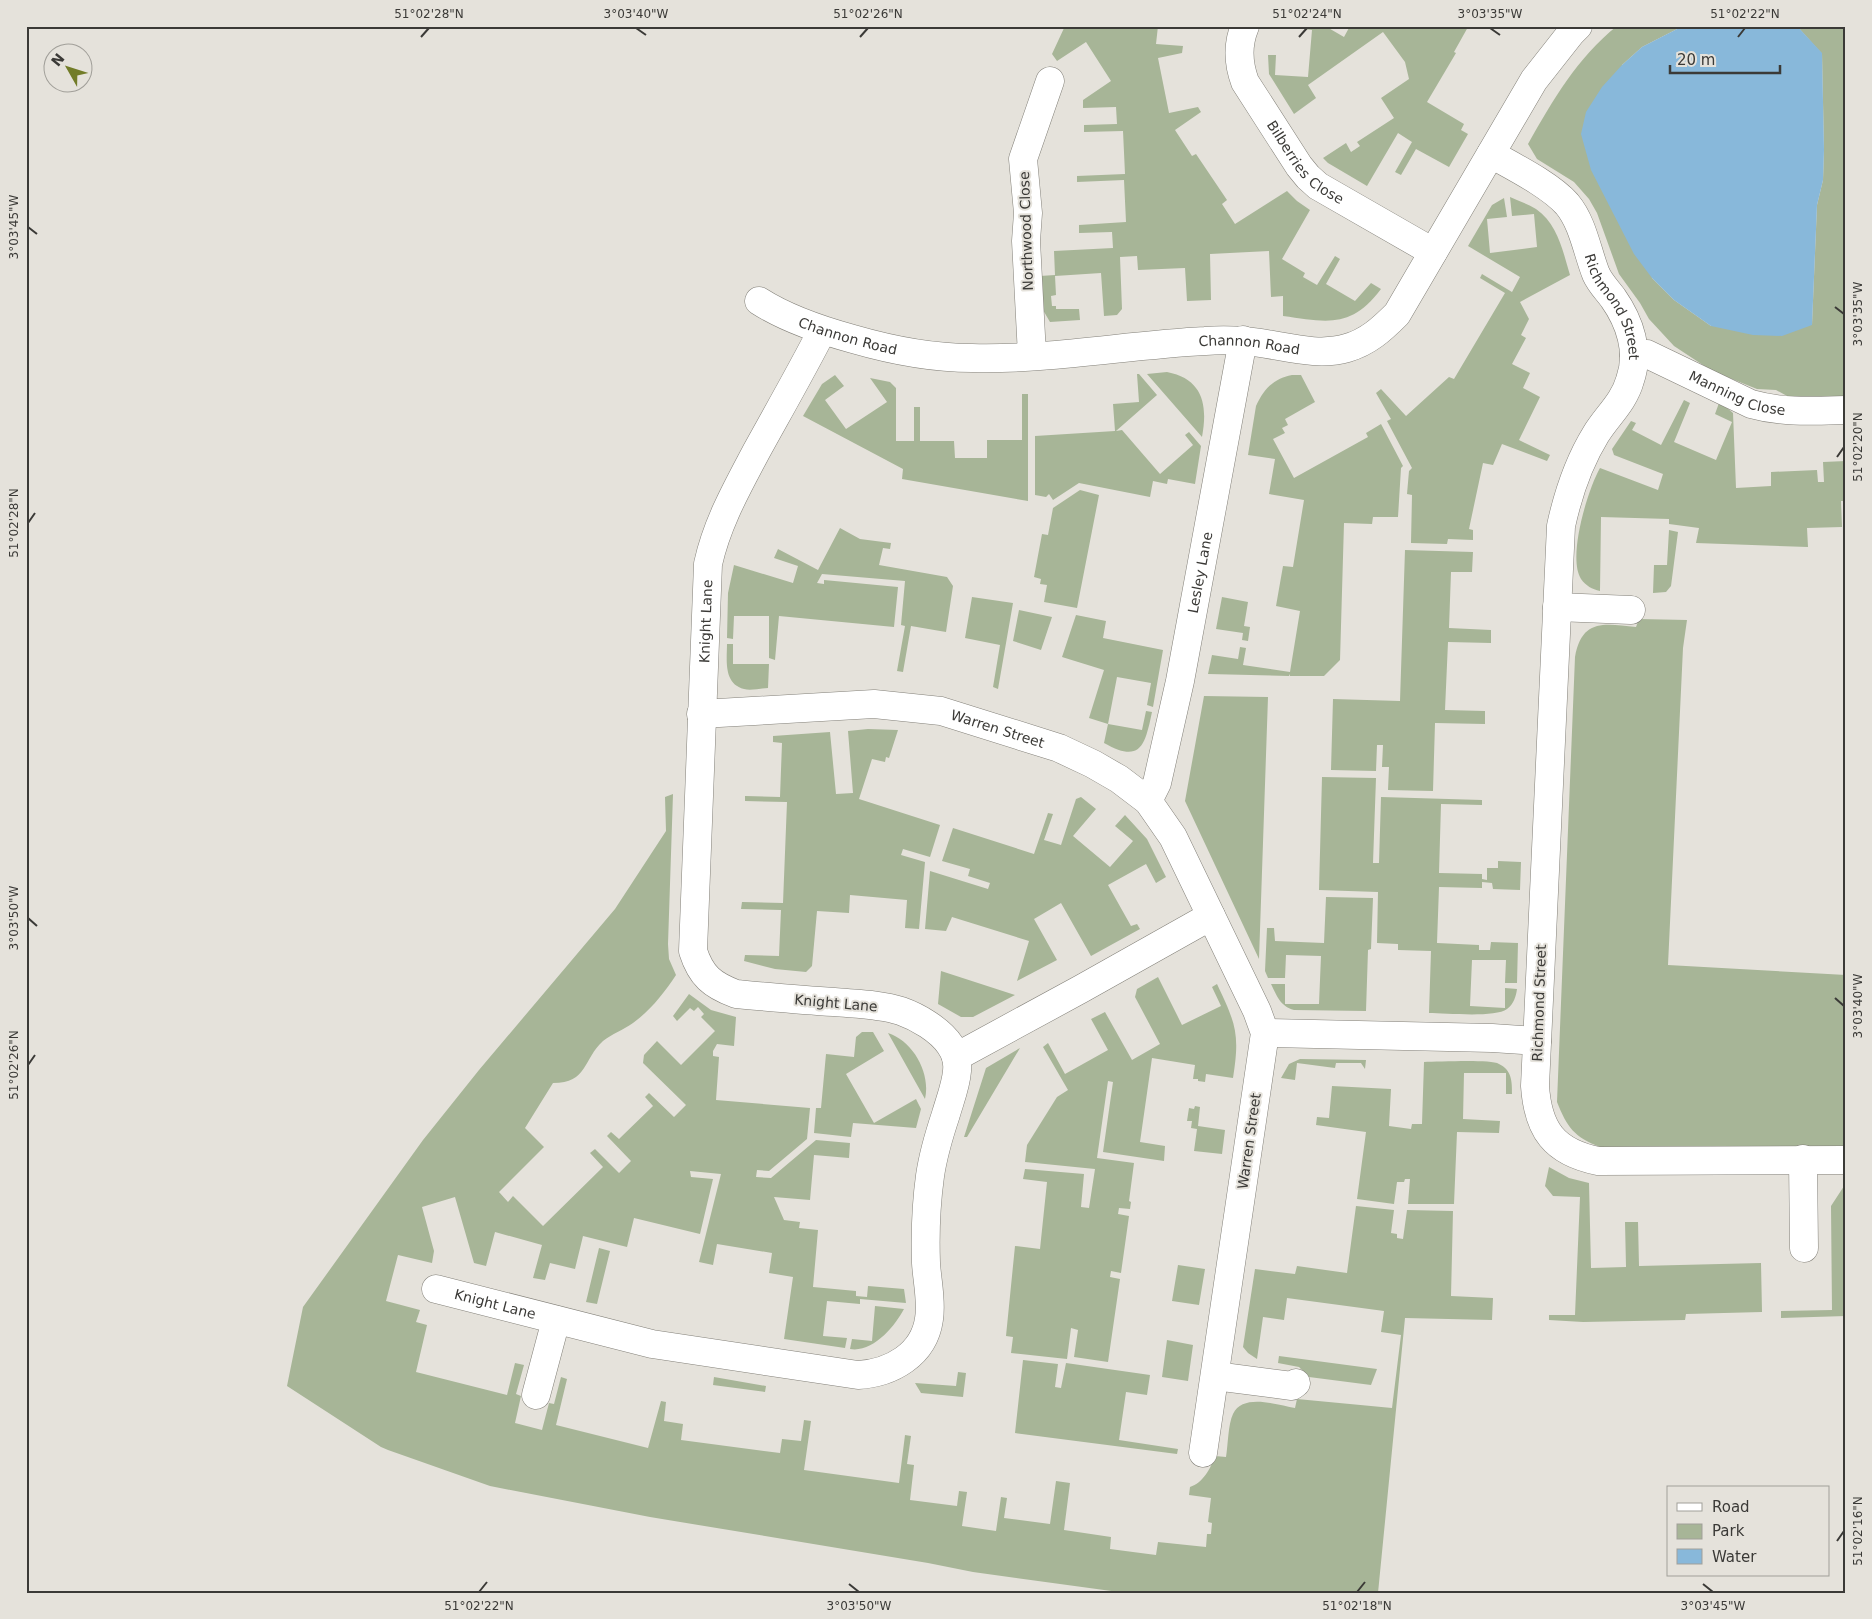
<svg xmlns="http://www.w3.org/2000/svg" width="1872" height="1619" viewBox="0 0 1872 1619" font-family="'DejaVu Sans',sans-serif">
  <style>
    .green { fill: #a7b597 }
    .water { fill: #88b8da }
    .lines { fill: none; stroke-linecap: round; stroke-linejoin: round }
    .minor-casing { stroke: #838079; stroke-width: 29 }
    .minor { stroke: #fff; stroke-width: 28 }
    .ticks { fill: none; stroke: #3b3a37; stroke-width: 2 }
    .labels { text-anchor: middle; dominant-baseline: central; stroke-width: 4; stroke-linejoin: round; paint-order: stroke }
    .street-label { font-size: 14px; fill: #3b3a37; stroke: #e5e2db }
    .neatline { fill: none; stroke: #3b3a37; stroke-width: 2 }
    .ticks-label { font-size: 12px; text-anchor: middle; fill: #3b3a37 }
  </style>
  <rect width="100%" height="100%" fill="#e5e2db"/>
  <path class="green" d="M 1065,26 L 1158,26 L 1156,44 L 1183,46 L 1182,53 L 1158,58 L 1169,113 L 1198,107 L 1201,112 L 1175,130 L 1192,156 L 1196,154 L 1227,200 L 1222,204 L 1235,224 L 1287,191 L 1297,201 L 1310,210 L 1282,259 L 1305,273 L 1303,277 L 1317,285 L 1335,256 L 1340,259 L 1326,284 L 1355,301 L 1371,283 L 1381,289 C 1351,329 1327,322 1283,316 L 1283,296 L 1271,297 L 1269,251 L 1210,254 L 1211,300 L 1187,301 L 1185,268 L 1138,270 L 1137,256 L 1120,257 L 1122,309 L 1117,315 L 1104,316 L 1101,273 L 1055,276 L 1056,295 L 1051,296 L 1052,306 L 1056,306 L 1056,309 L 1079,309 L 1080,320 L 1050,322 L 1043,310 L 1040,276 L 1055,275 L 1054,251 L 1113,248 L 1112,232 L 1079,233 L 1079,225 L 1126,222 L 1124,180 L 1077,182 L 1077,176 L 1125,174 L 1123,131 L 1084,132 L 1084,125 L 1117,124 L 1116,107 L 1083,108 L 1083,100 L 1111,81 L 1086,42 L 1057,61 L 1052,54 Z
    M 1279,26 L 1325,26 L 1344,37 L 1350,26 L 1474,26 L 1472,29 L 1468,27 L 1454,52 L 1456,53 L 1427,102 L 1464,124 L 1461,130 L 1468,134 L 1449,167 L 1416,149 L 1401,175 L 1395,172 L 1412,142 L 1398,133 L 1367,186 L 1328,163 L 1323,158 L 1346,143 L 1351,152 L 1360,146 L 1357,142 L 1394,118 L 1381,98 L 1409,79 L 1405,62 L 1383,32 L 1308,85 L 1316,98 L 1294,114 L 1269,74 L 1268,55 L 1276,55 L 1275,75 L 1308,77 L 1312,30 Z
    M 1617,26 L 1683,26 L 1642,47 L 1622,65 L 1652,278 L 1674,300 L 1711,326 L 1812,325 L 1817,205 L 1823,180 L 1824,150 L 1822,54 L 1797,26 L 1846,26 L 1846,399 L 1798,402 L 1776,390 L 1757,389 L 1712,371 L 1674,346 L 1649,319 L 1640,303 L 1619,274 L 1597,213 L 1589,199 L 1574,182 L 1537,159 L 1528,144 C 1553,100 1577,58 1617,26 Z
    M 1510,197 C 1519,201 1528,204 1536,209 C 1558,224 1563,252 1570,275 L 1520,302 L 1529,319 L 1521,335 L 1526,338 L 1512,364 L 1530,373 L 1523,388 L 1540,397 L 1519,440 L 1550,455 L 1547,461 L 1502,444 L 1493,465 L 1483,463 L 1469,529 L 1473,530 L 1473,540 L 1448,539 L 1447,544 L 1411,543 L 1412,495 L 1407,494 L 1409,471 L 1412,468 L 1387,421 L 1391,419 L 1376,393 L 1381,389 L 1406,416 L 1449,377 L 1454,379 L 1505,293 L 1480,278 L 1482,274 L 1512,292 L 1520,277 L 1468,246 L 1492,205 L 1504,198 L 1507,217 L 1487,219 L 1490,253 L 1537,247 L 1534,214 L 1512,216 Z
    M 1167,372 C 1203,379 1208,405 1202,437 L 1147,374 Z
    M 1137,374 L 1139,374 L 1157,395 L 1116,431 L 1122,430 L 1160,474 L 1193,445 L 1185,435 L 1189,432 L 1201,446 L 1195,484 L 1168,479 L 1167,484 L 1153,481 L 1150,497 L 1079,483 L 1053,500 L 1049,494 L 1046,497 L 1035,495 L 1035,436 L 1115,431 L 1113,404 L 1139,402 Z
    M 835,375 L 844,386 L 825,400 L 846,429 L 887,402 L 870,378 L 890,382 L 896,388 L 896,441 L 914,441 L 914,407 L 920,407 L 920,441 L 954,441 L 955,458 L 987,458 L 987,440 L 1022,440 L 1022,394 L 1028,394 L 1028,501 L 902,479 L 903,469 L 803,416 L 822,384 Z
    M 1292,375 L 1301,375 L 1315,402 L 1285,419 L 1288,425 L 1282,428 L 1285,433 L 1273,439 L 1294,478 L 1368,437 L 1366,433 L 1381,424 L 1403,466 L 1401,468 L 1398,517 L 1373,517 L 1372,524 L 1344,523 L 1340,660 L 1324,676 L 1290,676 L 1289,674 L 1289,676 L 1208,674 L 1212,655 L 1238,659 L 1240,647 L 1246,648 L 1243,665 L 1290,672 L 1300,611 L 1276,606 L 1283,566 L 1293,567 L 1304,500 L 1269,494 L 1275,459 L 1248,455 L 1256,406 C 1264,389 1273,379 1292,375 Z
    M 1684,400 L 1690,403 L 1674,442 L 1716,460 L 1732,422 L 1715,414 L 1719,403 L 1726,407 L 1733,413 L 1736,488 L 1771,486 L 1771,472 L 1817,470 L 1818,482 L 1824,482 L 1823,462 L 1846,461 L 1846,501 L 1841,501 L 1842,527 L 1807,528 L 1808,547 L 1696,543 L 1699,528 L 1669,524 L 1669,519 L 1601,517 L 1600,591 C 1592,589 1586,586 1581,579 C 1567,557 1588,489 1600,468 L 1658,490 L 1663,474 L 1614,455 L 1612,449 L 1631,421 L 1636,423 L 1632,430 L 1661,445 Z
    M 1080,490 L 1099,495 L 1077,608 L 1044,602 L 1047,585 L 1040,584 L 1041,579 L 1034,577 L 1042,534 L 1048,535 L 1053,508 Z
    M 840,528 L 860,539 L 891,543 L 890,549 L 883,548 L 879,565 L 947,577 L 953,586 L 946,632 L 911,626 L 903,672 L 897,671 L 905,626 L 901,625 L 905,581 L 822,574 L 817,583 L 824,584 L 824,580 L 898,587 L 894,627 L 779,616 L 775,660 L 769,658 L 769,616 L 734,616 L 733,639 L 727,638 L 728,593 L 734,565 L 793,583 L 798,566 L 774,558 L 778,549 L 818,570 Z
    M 1669,530 L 1678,532 L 1671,586 L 1666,592 L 1653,593 L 1654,565 L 1667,565 Z
    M 1405,550 L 1473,552 L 1472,572 L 1451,572 L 1449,628 L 1491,630 L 1491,643 L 1448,642 L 1445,710 L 1485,711 L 1485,724 L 1435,723 L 1433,791 L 1388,790 L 1389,767 L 1382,767 L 1383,745 L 1377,745 L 1376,771 L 1331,770 L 1333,699 L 1400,701 Z
    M 972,597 L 1013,603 L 998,689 L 993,687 L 1000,645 L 965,638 Z
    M 1222,597 L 1248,602 L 1244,626 L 1250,627 L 1248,641 L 1242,640 L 1243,633 L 1216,629 Z
    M 1019,610 L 1052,617 L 1041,650 L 1013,641 Z
    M 1076,615 L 1106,621 L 1103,638 L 1163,650 L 1153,707 L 1147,705 L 1151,683 L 1117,677 L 1108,724 L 1142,730 L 1146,711 L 1152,712 C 1145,745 1141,764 1104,743 L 1108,724 L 1089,718 L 1104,670 L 1062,657 Z
    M 1639,619 L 1687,620 L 1683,648 L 1668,965 L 1846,975 L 1846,1146 L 1600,1147 C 1574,1137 1567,1127 1557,1102 L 1575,657 C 1582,618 1605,624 1636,627 Z
    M 727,644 L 733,644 L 733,664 L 769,664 L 768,688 C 761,688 751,691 744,689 C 723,684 727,659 727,644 Z
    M 1204,696 L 1268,697 L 1259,959 L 1185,801 Z
    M 868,729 L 898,730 L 889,758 L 886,757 L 885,762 L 872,759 L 859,799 L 940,825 L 930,857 L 903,849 L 901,855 L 925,862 L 919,929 L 905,928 L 907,900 L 850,895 L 849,913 L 817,911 L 812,966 L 806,972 L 775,969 L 744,961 L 745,955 L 779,956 L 781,910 L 741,909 L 742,902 L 783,903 L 787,802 L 745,801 L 745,796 L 780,797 L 782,743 L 773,742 L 773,736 L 830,732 L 836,794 L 853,793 L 848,731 Z
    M 1322,777 L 1376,778 L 1373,863 L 1379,863 L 1381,797 L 1482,800 L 1482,805 L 1441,804 L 1439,873 L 1482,874 L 1482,879 L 1487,880 L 1487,868 L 1498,868 L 1498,861 L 1521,862 L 1520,890 L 1493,889 L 1492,883 L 1482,882 L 1482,888 L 1439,887 L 1437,943 L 1479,945 L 1479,950 L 1490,950 L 1491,942 L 1518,943 L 1517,983 L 1505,983 L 1506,960 L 1472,960 L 1470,1006 L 1505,1008 L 1505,988 L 1517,989 C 1516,996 1514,1004 1507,1009 C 1495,1018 1445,1013 1429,1013 L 1431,951 L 1398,950 L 1398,944 L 1377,943 L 1378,892 L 1319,890 Z
    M 673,794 L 668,944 L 669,959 L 676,975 C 664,993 651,1010 633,1023 C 623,1030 612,1034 603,1041 C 583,1059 588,1083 553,1083 L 525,1128 L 544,1147 L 499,1192 L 508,1202 L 513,1196 L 543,1226 L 603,1167 L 590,1153 L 595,1149 L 619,1173 L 631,1161 L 607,1136 L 611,1132 L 619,1139 L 653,1106 L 645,1097 L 649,1093 L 674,1117 L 686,1105 L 643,1063 L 644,1055 L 657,1041 L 681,1065 L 715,1031 L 701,1017 L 704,1014 L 698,1007 L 694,1011 L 690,1008 L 677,1021 L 673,1016 L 689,994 L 711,1010 L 736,1017 L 734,1046 L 717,1044 L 713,1051 L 713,1056 L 719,1057 L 716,1100 L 810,1108 L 807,1139 L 769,1171 L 757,1170 L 756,1177 L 771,1178 L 816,1140 L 850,1143 L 849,1158 L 814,1155 L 810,1200 L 774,1197 L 784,1220 L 800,1222 L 799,1228 L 818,1230 L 813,1287 L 856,1291 L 856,1296 L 867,1297 L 868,1286 L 904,1289 L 906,1303 L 860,1299 L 860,1304 L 827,1301 L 823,1336 L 847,1338 L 845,1348 L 784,1339 L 793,1277 L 769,1273 L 772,1253 L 717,1244 L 713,1265 L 699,1262 L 721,1174 L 690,1171 L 691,1177 L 713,1179 L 700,1234 L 634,1218 L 627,1247 L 583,1236 L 575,1269 L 550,1263 L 545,1280 L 533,1278 L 542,1245 L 495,1232 L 486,1266 L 474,1263 L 455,1197 L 422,1207 L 434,1251 L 432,1263 L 398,1255 L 386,1301 L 420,1310 L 416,1322 L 427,1325 L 416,1372 L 507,1395 L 515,1363 L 524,1365 L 516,1394 L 521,1396 L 515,1423 L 542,1430 L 549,1403 L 554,1404 L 561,1377 L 567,1379 L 556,1425 L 648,1448 L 661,1401 L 666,1402 L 664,1421 L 683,1424 L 681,1440 L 780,1453 L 782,1439 L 801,1441 L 804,1420 L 811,1421 L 804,1470 L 899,1483 L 905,1435 L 911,1436 L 907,1464 L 914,1465 L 910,1500 L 957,1506 L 959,1491 L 967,1492 L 962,1526 L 996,1531 L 1001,1497 L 1007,1498 L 1004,1518 L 1050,1524 L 1056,1481 L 1070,1483 L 1064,1530 L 1111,1537 L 1110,1549 L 1156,1555 L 1158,1542 L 1206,1547 L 1207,1534 L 1211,1534 L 1212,1523 L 1208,1522 L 1211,1498 L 1189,1495 L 1190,1487 C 1203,1483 1211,1468 1215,1456 L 1226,1457 C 1228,1446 1228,1424 1233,1414 C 1243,1393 1277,1405 1295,1408 L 1297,1399 L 1392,1408 L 1401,1335 L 1381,1332 L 1384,1311 L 1287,1298 L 1284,1320 L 1263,1317 L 1257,1359 L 1248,1353 L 1243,1347 L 1255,1269 L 1295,1274 L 1297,1266 L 1347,1273 L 1356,1206 L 1394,1210 L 1391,1233 L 1397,1234 L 1397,1238 L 1403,1239 L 1407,1210 L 1453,1211 L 1451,1296 L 1493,1298 L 1492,1320 L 1405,1318 L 1378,1593 L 1126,1593 L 973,1572 L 928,1563 L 650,1517 L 490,1486 L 388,1450 L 381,1447 L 287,1386 L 303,1307 L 423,1140 L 479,1070 L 615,909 L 666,831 L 665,797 Z
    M 1081,797 L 1096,809 L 1073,836 L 1110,867 L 1133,841 L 1115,826 L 1125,815 L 1147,839 L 1166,877 L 1156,883 L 1146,864 L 1108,885 L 1131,926 L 1137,924 L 1140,929 L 1091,956 L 1061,903 L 1034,919 L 1057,960 L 1017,981 L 1029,941 L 952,917 L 946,931 L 925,929 L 930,871 L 988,889 L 990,883 L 968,876 L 970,869 L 942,861 L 953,828 L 1034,854 L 1048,813 L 1053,814 L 1044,840 L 1061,845 L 1076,799 Z
    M 1326,897 L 1373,898 L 1371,949 L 1368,950 L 1366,1011 L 1294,1010 C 1280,1006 1277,996 1271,984 L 1285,984 L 1285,1004 L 1319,1004 L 1321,956 L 1286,955 L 1285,978 L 1268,978 L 1265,971 L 1267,928 L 1274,928 L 1275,941 L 1324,943 Z
    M 941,971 L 1015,995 L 973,1017 L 961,1017 L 938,1004 Z
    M 1158,977 L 1182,1025 L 1221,1006 L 1212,987 L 1217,984 C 1236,1024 1240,1034 1233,1078 L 1206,1074 L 1205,1082 L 1198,1081 L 1198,1079 L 1193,1079 L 1195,1065 L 1152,1058 L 1140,1142 L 1165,1146 L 1164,1161 L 1103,1152 L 1113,1082 L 1108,1081 L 1097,1158 L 1134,1163 L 1129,1201 L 1131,1202 L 1130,1209 L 1119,1208 L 1118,1214 L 1129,1216 L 1121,1273 L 1111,1271 L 1110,1277 L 1120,1279 L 1108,1362 L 1074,1357 L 1078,1330 L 1071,1328 L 1067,1359 L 1011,1353 L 1013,1337 L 1006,1336 L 1015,1246 L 1040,1249 L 1047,1182 L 1023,1179 L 1025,1169 L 1084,1174 L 1081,1207 L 1089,1208 L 1095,1169 L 1025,1162 L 1027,1145 L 1057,1097 L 1068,1090 L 1043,1047 L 1048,1043 L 1065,1074 L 1108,1050 L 1091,1019 L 1105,1012 L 1132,1060 L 1160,1044 L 1135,997 L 1137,989 Z
    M 862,1032 L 873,1032 L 884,1051 L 846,1074 L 874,1123 L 916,1099 L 921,1109 L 916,1128 L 853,1123 L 851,1137 L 814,1133 L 816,1108 L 821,1108 L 826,1054 L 854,1057 L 856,1037 Z
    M 888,1033 C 913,1041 931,1073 925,1099 Z
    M 1020,1048 L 967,1137 L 964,1137 L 986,1068 Z
    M 1300,1059 L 1366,1060 L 1365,1069 L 1361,1063 L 1336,1063 L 1335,1068 L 1297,1063 L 1295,1080 L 1281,1078 L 1289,1064 Z
    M 1424,1062 C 1438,1062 1490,1059 1499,1064 C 1512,1070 1512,1082 1512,1094 L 1506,1094 L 1506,1073 L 1464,1073 L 1463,1119 L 1500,1121 L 1499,1133 L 1457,1132 L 1454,1204 L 1408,1204 L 1410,1179 L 1405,1179 L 1404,1182 L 1397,1182 L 1394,1204 L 1357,1199 L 1366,1132 L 1316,1125 L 1317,1117 L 1329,1118 L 1332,1086 L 1391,1089 L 1389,1126 L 1411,1129 L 1412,1124 L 1422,1124 Z
    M 1195,1106 L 1200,1107 L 1198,1126 L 1225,1130 L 1222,1154 L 1194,1151 L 1197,1129 L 1191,1128 L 1192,1121 L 1187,1121 L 1189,1108 L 1194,1109 Z
    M 1549,1167 L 1569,1178 L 1589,1183 L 1591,1268 L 1626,1267 L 1625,1222 L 1638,1222 L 1639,1266 L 1761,1263 L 1762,1312 L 1686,1314 L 1685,1320 L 1583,1322 L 1549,1320 L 1549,1315 L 1575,1315 L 1580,1197 L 1553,1196 L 1545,1186 Z
    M 1846,1183 L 1846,1316 L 1781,1318 L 1781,1311 L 1832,1310 L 1831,1206 Z
    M 599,1248 L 610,1251 L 597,1304 L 586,1302 Z
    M 1178,1265 L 1205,1269 L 1199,1305 L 1172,1301 Z
    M 875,1306 L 904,1309 C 895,1326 873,1353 850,1349 L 852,1339 L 872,1341 Z
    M 1167,1340 L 1193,1345 L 1188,1381 L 1162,1377 Z
    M 1279,1356 L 1377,1369 L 1371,1385 L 1309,1377 L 1299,1367 L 1278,1363 Z
    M 1023,1360 L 1058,1364 L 1055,1387 L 1061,1388 L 1066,1363 L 1150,1375 L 1147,1395 L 1126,1392 L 1119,1440 L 1178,1449 L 1177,1454 L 1015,1433 Z
    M 958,1372 L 966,1373 L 963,1397 L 921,1393 L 915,1383 L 956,1386 Z
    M 714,1377 L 766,1386 L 765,1392 L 713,1385 Z"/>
  <path class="water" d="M 1683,26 L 1797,26 L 1822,53 L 1824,150 L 1823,180 L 1817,205 L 1812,325 L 1782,336 L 1753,335 L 1711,326 L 1674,300 L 1652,278 L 1634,254 L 1591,170 L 1581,134 L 1586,112 L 1602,87 L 1622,65 L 1642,47 Z"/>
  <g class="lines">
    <defs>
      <g id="minor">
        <path id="s1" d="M 1245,26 C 1237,45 1238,63 1245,82 L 1299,166 L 1308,177 L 1318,186 L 1433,252"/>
        <path id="s2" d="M 1491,154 C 1514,167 1550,185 1567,204 C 1583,223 1587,251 1596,274 C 1600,283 1607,290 1613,298 C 1630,322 1640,352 1630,380 C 1624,402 1607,416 1596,434 C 1578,463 1568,494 1561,526 L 1535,1086 C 1538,1130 1554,1152 1598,1161 L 1846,1160"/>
        <path id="s3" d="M 759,301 C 787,319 820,330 853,339 C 891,350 932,358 972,358 C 1050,360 1127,345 1205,341 C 1217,340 1230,340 1243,341 C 1277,343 1314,358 1347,348 C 1368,342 1382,329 1397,314 L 1534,80 L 1571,33 L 1578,26"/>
        <path id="s4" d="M 1634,354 L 1647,354 L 1751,404 C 1783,413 1813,411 1846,410"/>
        <path d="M 1032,355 L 1026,241 L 1028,213 L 1023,159 L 1050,81"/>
        <path d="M 1557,607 L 1631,610"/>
        <path id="s5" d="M 701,714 L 874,704 L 941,711 L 1059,748 L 1093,764 L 1119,779 L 1148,801 L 1173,837 L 1257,1011 L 1265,1033 L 1203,1453"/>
        <path id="s6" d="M 1148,801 L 1157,783 L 1180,681 L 1243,340"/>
        <path d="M 1265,1033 L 1492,1038 L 1537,1041"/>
        <path d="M 956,1057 L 1081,989 L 1211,916"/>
        <path d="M 1803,1159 L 1804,1248"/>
        <path id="s7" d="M 436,1289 L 652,1344 L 858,1375 C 891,1373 924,1355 929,1319 C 932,1301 927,1281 926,1263 C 925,1234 926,1205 930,1176 C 933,1155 939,1135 946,1114 C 950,1100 956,1085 957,1071 C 958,1062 955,1052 950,1045 C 940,1030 918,1017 901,1011 C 880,1004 856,1004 834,1002 C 801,1000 769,997 736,994 C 712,985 701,976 693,951 L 708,564 C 717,523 737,488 756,452 C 778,412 801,372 822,331"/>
        <path d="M 1215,1376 L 1292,1386 L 1296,1383"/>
        <path d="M 536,1395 L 556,1320"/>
      </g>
    </defs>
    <use href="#minor" class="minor-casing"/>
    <use href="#minor" class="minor"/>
  </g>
  <path class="ticks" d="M 636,28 L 646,35M 1490,28 L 1500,35M 421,37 L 429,28M 860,37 L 868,28M 1299,37 L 1307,28M 1738,37 L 1745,28M 28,227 L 37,234M 1835,307 L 1844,314M 1837,457 L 1844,447M 28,523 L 35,513M 28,918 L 37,926M 1835,998 L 1844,1006M 28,1065 L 35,1055M 1837,1541 L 1844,1531M 849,1584 L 859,1592M 1703,1584 L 1713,1592M 479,1592 L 487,1582M 1357,1592 L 1365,1582"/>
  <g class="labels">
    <g class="street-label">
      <text stroke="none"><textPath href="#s1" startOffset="159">Bilberries Close</textPath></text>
      <text transform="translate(1026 231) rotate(-92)">Northwood Close</text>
      <text stroke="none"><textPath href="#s2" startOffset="205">Richmond Street</textPath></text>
      <text stroke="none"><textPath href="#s3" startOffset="96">Channon Road</textPath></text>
      <text stroke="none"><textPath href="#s3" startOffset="501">Channon Road</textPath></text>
      <text stroke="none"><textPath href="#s4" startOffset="112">Manning Close</textPath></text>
      <text stroke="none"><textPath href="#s6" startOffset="235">Lesley Lane</textPath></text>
      <text stroke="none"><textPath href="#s7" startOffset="1429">Knight Lane</textPath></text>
      <text stroke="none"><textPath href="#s5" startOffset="300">Warren Street</textPath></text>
      <text transform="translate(836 1003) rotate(5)">Knight Lane</text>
      <text transform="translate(1539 1003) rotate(-88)">Richmond Street</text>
      <text transform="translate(1249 1141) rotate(-82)">Warren Street</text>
      <text stroke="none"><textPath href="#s7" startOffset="61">Knight Lane</textPath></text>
    </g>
  </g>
  <rect width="1872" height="1619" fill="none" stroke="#e5e2db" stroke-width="55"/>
  <rect x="1667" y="1486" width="162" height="90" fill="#e5e2db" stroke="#a19f99"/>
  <rect x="1677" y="1503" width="25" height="8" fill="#ffffff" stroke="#a19f99"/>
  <text x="1712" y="1512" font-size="15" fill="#3b3a37">Road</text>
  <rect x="1677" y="1524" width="25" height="15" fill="#a7b597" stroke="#a19f99"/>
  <text x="1712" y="1536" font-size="15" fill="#3b3a37">Park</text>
  <rect x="1677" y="1549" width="25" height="15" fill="#88b8da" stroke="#a19f99"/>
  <text x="1712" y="1562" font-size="15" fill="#3b3a37">Water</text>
  <g transform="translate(68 68) rotate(309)"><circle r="24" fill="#e5e2db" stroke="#a19f99"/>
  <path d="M0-4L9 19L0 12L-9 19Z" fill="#727c28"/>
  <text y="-8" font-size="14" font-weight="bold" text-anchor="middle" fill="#3b3a37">N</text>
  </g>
  <path d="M1670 65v8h110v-8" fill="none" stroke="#3b3a37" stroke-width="2.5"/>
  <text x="1677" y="65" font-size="15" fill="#3b3a37" stroke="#e5e2db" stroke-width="4" paint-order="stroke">20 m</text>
  <rect x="28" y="28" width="1816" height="1564" class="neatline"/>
  <g class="ticks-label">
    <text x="429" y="18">51°02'28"N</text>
    <text x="636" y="18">3°03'40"W</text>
    <text x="868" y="18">51°02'26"N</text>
    <text x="1307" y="18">51°02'24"N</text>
    <text x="1490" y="18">3°03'35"W</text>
    <text x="1745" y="18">51°02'22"N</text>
    <text transform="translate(14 227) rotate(-90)" y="4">3°03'45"W</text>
    <text transform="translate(1858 314) rotate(-90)" y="4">3°03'35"W</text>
    <text transform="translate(1858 447) rotate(-90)" y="4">51°02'20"N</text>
    <text transform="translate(14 523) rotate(-90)" y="4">51°02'28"N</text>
    <text transform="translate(14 918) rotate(-90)" y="4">3°03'50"W</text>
    <text transform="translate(1858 1006) rotate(-90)" y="4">3°03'40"W</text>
    <text transform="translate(14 1065) rotate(-90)" y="4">51°02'26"N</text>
    <text transform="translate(1858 1531) rotate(-90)" y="4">51°02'16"N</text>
    <text x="479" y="1610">51°02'22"N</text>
    <text x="859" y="1610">3°03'50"W</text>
    <text x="1357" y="1610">51°02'18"N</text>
    <text x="1713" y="1610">3°03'45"W</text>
  </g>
</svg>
